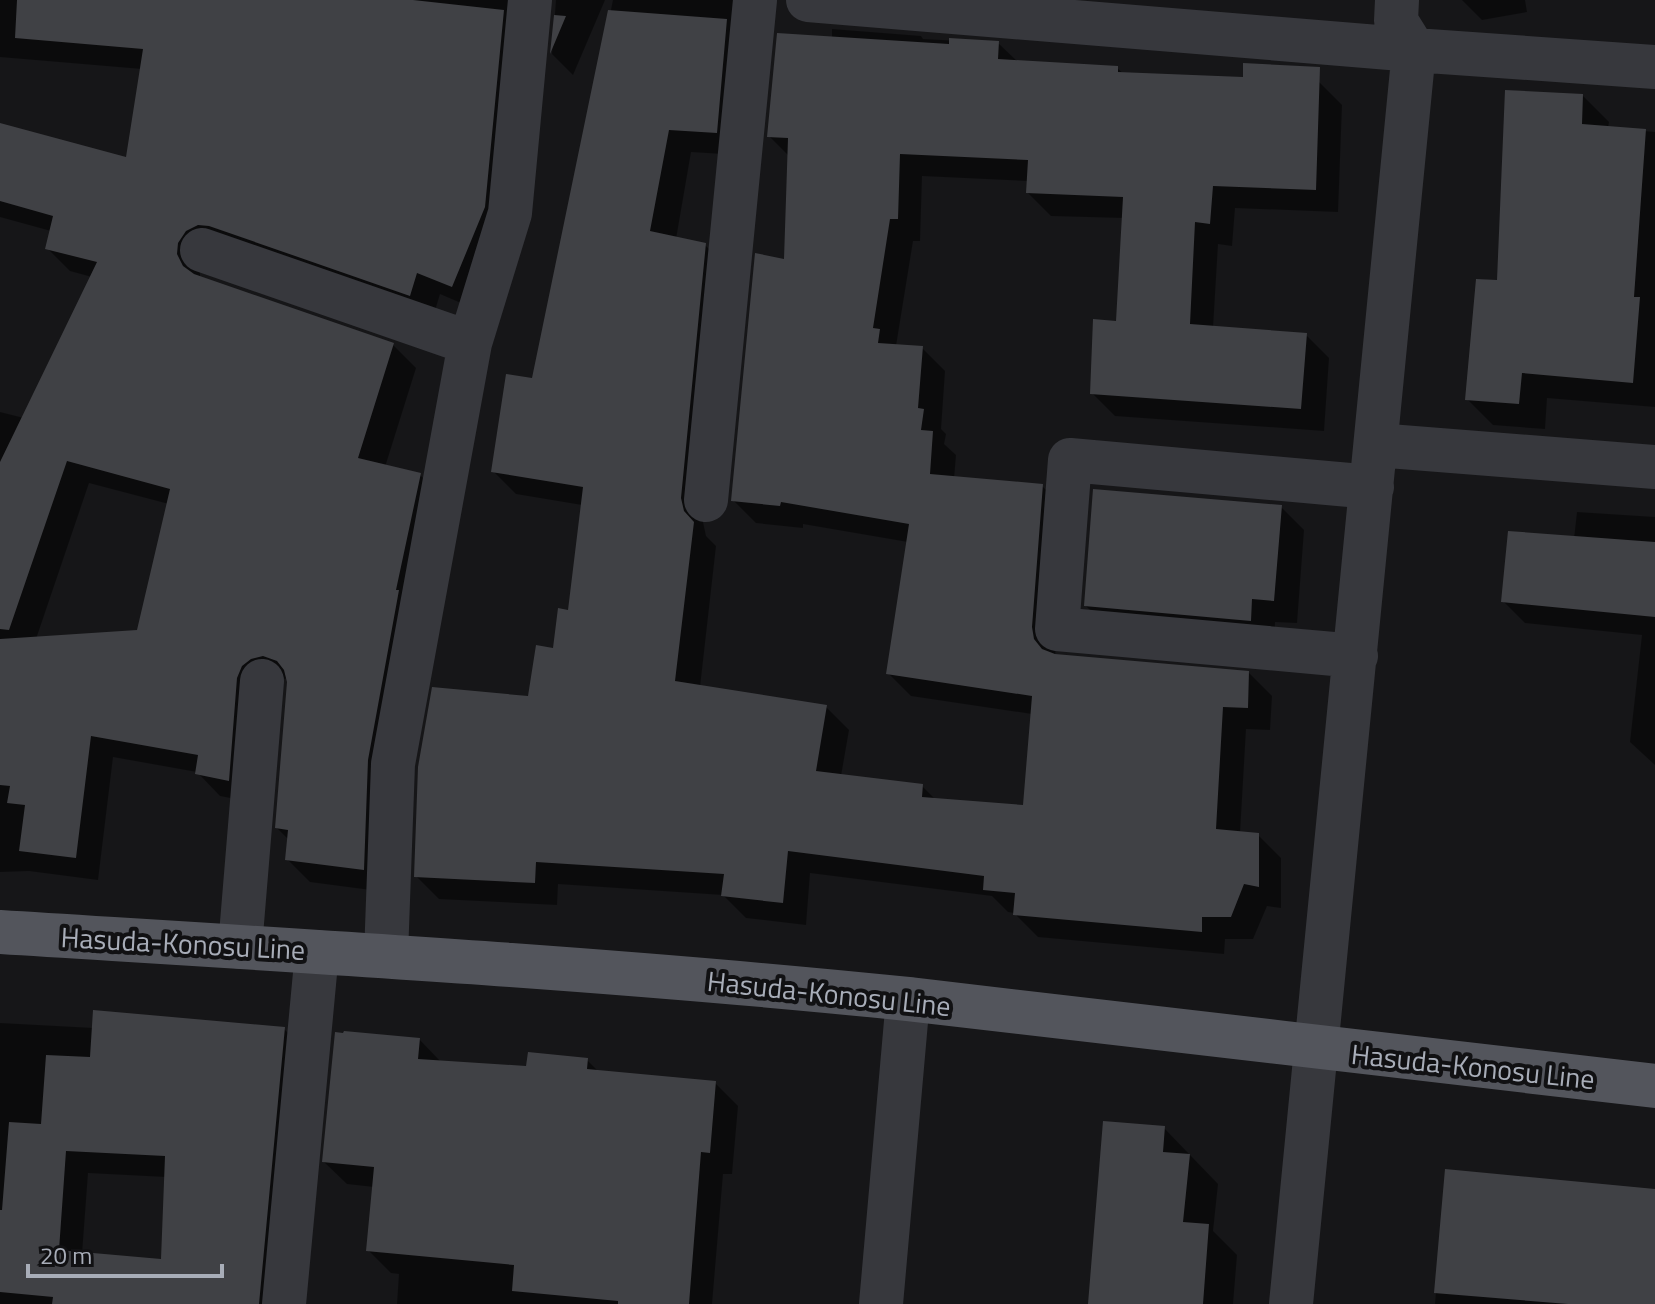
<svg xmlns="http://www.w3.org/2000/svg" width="1655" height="1304" viewBox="0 0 1655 1304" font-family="'Titillium Web',sans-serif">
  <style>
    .shadow { fill: #0007; fill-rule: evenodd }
    .building { fill: #404145; fill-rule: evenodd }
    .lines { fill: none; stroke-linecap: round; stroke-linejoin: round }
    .minor { stroke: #37383d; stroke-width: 44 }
    .major { stroke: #53555c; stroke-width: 44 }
    .labels { text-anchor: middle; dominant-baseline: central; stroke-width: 8; stroke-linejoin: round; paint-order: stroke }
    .street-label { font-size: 28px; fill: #a8adb8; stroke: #111113 }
  </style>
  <rect width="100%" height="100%" fill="#161618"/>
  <path class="shadow" d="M 0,0 L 542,0 L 475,309 L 440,294 L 433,317 L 200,266 L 200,278 L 393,345 L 416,368 L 385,467 L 420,475 L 443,498 L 386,892 L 310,882 L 287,859 L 289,840 L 277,828 L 288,678 L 274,681 L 251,802 L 220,796 L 197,772 L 113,757 L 98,880 L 29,871 L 0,872 L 0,412 L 24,418 L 92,277 L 70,271 L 47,248 L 51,231 L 0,217 L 0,125 L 128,159 L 142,69 L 0,57 ZM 89,483 L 169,504 L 139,632 L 36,639 Z
    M 556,0 L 605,0 L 573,75 L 552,54 Z
    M 613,0 L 739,0 L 739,155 L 691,152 L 676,239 L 705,245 L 728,268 L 703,522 L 706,536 L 716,546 L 700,687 L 826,707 L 849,730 L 841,776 L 922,786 L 936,800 L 1025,808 L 1032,714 L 911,696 L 888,673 L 908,542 L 803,524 L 803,528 L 756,523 L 733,500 L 786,262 L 789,156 L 769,136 L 832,38 L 832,29 L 921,36 L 923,39 L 998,43 L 1018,62 L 1117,68 L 1124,74 L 1319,82 L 1342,105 L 1338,212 L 1235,208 L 1232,246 L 1218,244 L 1213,328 L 1306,335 L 1329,358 L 1324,431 L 1115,416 L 1092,393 L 1118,323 L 1124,218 L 1051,216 L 1028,193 L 1029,181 L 922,176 L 920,241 L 913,241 L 896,346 L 922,348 L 945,371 L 941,429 L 946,434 L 944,444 L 956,455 L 954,479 L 1042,486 L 1065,509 L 1055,656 L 1249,673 L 1272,696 L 1270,730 L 1246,729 L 1240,833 L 1258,835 L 1281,858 L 1281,908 L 1267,906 L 1253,939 L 1225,939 L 1224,954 L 1038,937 L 1014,913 L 1008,912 L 992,896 L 810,873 L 806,925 L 746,918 L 723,895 L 558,884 L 557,905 L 439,899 L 416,876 L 530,699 L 555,650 L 570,612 L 582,505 L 516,494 L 493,471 L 534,380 Z
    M 1462,0 L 1525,0 L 1527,12 L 1482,20 Z
    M 1583,96 L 1609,122 L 1608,128 L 1655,132 L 1655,407 L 1547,398 L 1545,429 L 1493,425 L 1467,399 Z
    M 1281,507 L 1304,530 L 1297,623 L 1275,622 L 1274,644 L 1109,629 L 1086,606 Z
    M 1577,512 L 1655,517 L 1655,765 L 1630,742 L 1642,635 L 1525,623 L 1503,601 L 1574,539 Z
    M 0,1023 L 94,1028 L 284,1029 L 307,1052 L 283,1304 L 0,1304 ZM 88,1173 L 166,1177 L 163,1261 L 82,1254 Z
    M 419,1039 L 442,1063 L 528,1068 L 587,1060 L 599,1072 L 715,1083 L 738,1106 L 732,1174 L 723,1174 L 712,1304 L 397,1304 L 399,1274 L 391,1273 L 368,1250 L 374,1187 L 347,1184 L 324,1162 Z
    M 1164,1128 L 1218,1184 L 1213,1231 L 1237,1255 L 1233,1304 L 1090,1304 Z
    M 1446,1171 L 1655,1191 L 1655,1304 L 1435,1304 Z"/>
  <path class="building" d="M 17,0 L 413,0 L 504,10 L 485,207 L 452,287 L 417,273 L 410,296 L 209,226 L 198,225 L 186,231 L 178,243 L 177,254 L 183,266 L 194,274 L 394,343 L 358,458 L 421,473 L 396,590 L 399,590 L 368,760 L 364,870 L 285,860 L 288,830 L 275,828 L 287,682 L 284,670 L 277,661 L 263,656 L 251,659 L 242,666 L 237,678 L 229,781 L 195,774 L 198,755 L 91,736 L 76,858 L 19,851 L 25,805 L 7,803 L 10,786 L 0,785 L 0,639 L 137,630 L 170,489 L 67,461 L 9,630 L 0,629 L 0,462 L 97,262 L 45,249 L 53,216 L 0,201 L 0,123 L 126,157 L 143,49 L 15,38 Z
    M 608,10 L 727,19 L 717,133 L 669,130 L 650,231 L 706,243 L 681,498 L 684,511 L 694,522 L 675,681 L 827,705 L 816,771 L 923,784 L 922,797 L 1023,805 L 1032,696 L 886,674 L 909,524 L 781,502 L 780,506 L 731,501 L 755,253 L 784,259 L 788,138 L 767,137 L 777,33 L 949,44 L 949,38 L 999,41 L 998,59 L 1118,66 L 1118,72 L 1243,77 L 1243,63 L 1320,67 L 1316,190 L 1213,186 L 1210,224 L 1195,222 L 1190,324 L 1307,333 L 1301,409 L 1090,394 L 1093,319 L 1116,321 L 1123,197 L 1026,193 L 1028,160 L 900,154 L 898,219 L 890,219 L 873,328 L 880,329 L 878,343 L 923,346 L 918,408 L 924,409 L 921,430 L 933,431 L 930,474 L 1043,484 L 1032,627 L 1034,639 L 1042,649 L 1055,654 L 1249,671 L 1248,708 L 1223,707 L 1216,829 L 1259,833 L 1259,887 L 1244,884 L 1231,917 L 1202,917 L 1202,932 L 1013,915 L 1015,893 L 983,890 L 984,876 L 788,851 L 783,903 L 721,896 L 724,874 L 536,862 L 535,883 L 414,877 L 418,767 L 432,687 L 528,696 L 536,645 L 553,648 L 558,608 L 568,610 L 583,487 L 491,472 L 506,374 L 532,378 Z
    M 554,15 L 566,16 L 550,54 Z
    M 1505,90 L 1583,94 L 1582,124 L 1646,129 L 1634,297 L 1640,297 L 1633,383 L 1522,373 L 1519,404 L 1465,400 L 1476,279 L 1497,280 Z
    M 1093,489 L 1282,505 L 1274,601 L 1252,599 L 1251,621 L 1084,606 Z
    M 1508,531 L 1655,542 L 1655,617 L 1501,602 Z
    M 93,1010 L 285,1027 L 259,1304 L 52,1304 L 53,1297 L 0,1292 L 0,1210 L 2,1210 L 9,1122 L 41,1124 L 46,1055 L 90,1057 ZM 66,1151 L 165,1156 L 161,1259 L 59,1250 Z
    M 344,1031 L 420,1038 L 418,1059 L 526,1066 L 528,1052 L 588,1058 L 587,1069 L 716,1081 L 710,1153 L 701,1152 L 689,1304 L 618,1304 L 618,1301 L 512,1291 L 514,1265 L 366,1251 L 374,1167 L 322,1162 L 335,1032 L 343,1033 Z
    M 1103,1121 L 1165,1126 L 1163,1152 L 1190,1154 L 1183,1222 L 1209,1224 L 1203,1304 L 1088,1304 Z
    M 1445,1169 L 1655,1189 L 1655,1304 L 1568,1304 L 1434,1293 Z"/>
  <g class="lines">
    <path class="minor" d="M 808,0 L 1414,50 L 1655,67
      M 202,250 L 470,343
      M 1376,445 L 1655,467
      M 706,500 L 755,0
      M 1356,656 L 1057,629 L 1070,460 L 1372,487
      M 240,947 L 262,681
      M 386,955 L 393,764 L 470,343 L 510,213 L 530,0
      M 284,1304 L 317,952
      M 881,1304 L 908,999
      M 1291,1304 L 1414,50 L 1396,21 L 1397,0"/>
    <path class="major" d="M 0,932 C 303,951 606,968 908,999 C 1157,1026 1406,1059 1655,1086"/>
  </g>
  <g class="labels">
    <g class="street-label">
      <text transform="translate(183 943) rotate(3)">Hasuda-Konosu Line</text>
      <text transform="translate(829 993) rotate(6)">Hasuda-Konosu Line</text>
      <text transform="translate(1473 1066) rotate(6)">Hasuda-Konosu Line</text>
    </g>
  </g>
  <path d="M28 1264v12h194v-12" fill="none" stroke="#a8adb8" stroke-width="4"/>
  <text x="40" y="1264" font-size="24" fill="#a8adb8" stroke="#111113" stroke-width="6" paint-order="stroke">20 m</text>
</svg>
